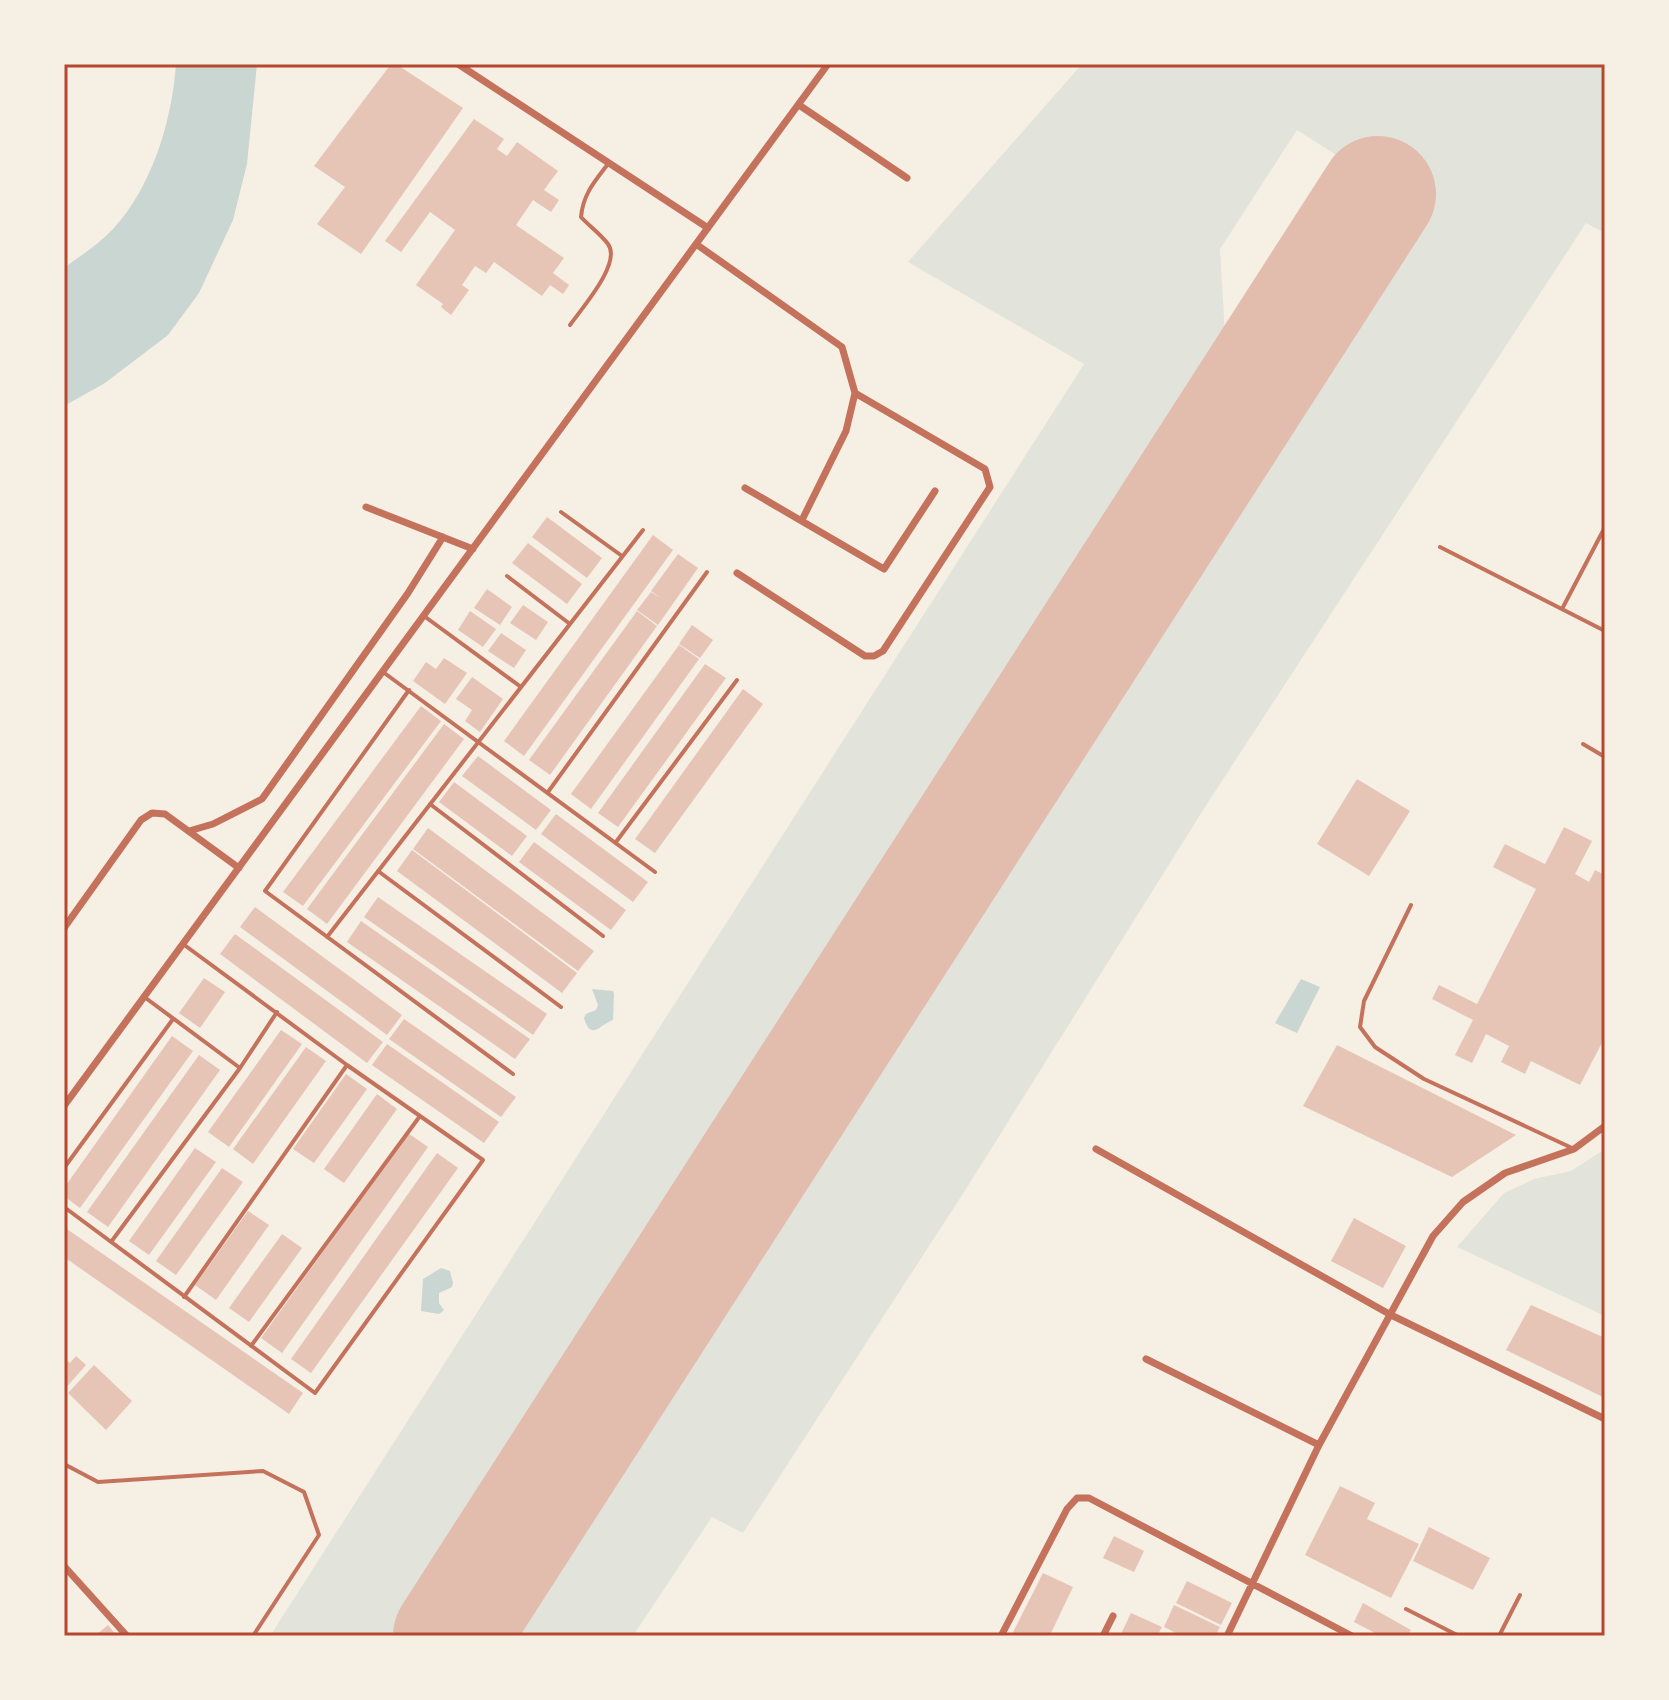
<svg xmlns="http://www.w3.org/2000/svg" width="1669" height="1700" viewBox="0 0 1669 1700" font-family="Figtree,sans-serif">
  <style>
    .green { fill: #e2e4dc }
    .water { fill: #c9d6d2 }
    .lines { fill: none; stroke-linecap: round; stroke-linejoin: round }
    .runway { stroke: #e2bdae; stroke-width: 116 }
    .building { fill: #e6c5b7 }
    .service { stroke: #c5725c; stroke-width: 4 }
    .minor { stroke: #c5725c; stroke-width: 7 }
    .neatline { fill: none; stroke: #b5482f; stroke-width: 3 }
  </style>
  <rect width="100%" height="100%" fill="#f6efe4"/>
  <path class="green" d="M 1082,64 L 1605,64 L 1605,233 L 1586,223 L 1205,807 L 966,1189 L 743,1533 L 712,1517 L 633,1636 L 516,1636 L 1423,210 L 1297,130 L 1220,249 L 1226,352 L 403,1636 L 270,1636 L 1084,364 L 908,262 Z
    M 1605,1149 L 1605,1316 L 1457,1247 L 1504,1193 L 1534,1179 L 1571,1171 Z"/>
  <path class="water" d="M 176,64 L 257,64 L 247,164 L 233,220 L 199,293 L 168,335 L 105,383 L 64,406 L 64,268 C 80,256 99,244 113,229 C 152,187 172,121 176,64 Z
    M 1301,979 L 1320,987 L 1297,1033 L 1275,1023 Z
    M 592,989 L 613,991 L 614,994 L 613,1020 C 600,1024 591,1042 584,1018 L 586,1014 L 596,1010 L 598,1005 Z
    M 441,1268 L 450,1271 L 453,1283 L 452,1287 L 439,1293 L 439,1303 L 444,1310 L 439,1314 L 421,1311 L 423,1279 Z"/>
  <g class="lines">
    <path class="runway" d="M 451,1636 L 1378,194"/>
  </g>
  <path class="building" d="M 391,64 L 396,64 L 463,108 L 361,254 L 317,224 L 345,187 L 314,166 Z
    M 474,119 L 504,139 L 497,149 L 507,156 L 517,142 L 558,171 L 544,190 L 559,200 L 551,212 L 533,200 L 516,225 L 564,258 L 553,273 L 569,285 L 563,294 L 550,285 L 542,296 L 494,262 L 486,273 L 475,266 L 462,285 L 469,290 L 451,315 L 441,307 L 443,304 L 416,285 L 455,230 L 430,212 L 401,252 L 385,241 Z
    M 547,517 L 602,558 L 587,578 L 532,537 Z
    M 653,535 L 673,550 L 524,756 L 504,741 Z
    M 528,543 L 582,584 L 567,604 L 512,563 Z
    M 678,554 L 698,568 L 658,625 L 637,610 L 651,592 L 661,598 L 651,591 Z
    M 487,589 L 512,607 L 500,625 L 474,608 Z
    M 523,605 L 548,622 L 536,640 L 510,623 Z
    M 470,611 L 496,629 L 483,647 L 458,630 Z
    M 637,611 L 657,626 L 550,775 L 529,760 Z
    M 692,625 L 713,640 L 700,658 L 679,644 Z
    M 501,633 L 526,650 L 514,668 L 488,651 Z
    M 679,645 L 699,659 L 591,809 L 571,794 Z
    M 444,658 L 467,673 L 445,704 L 413,681 L 426,662 L 436,669 Z
    M 705,664 L 726,678 L 618,827 L 598,813 Z
    M 472,677 L 503,699 L 480,732 L 465,721 L 472,710 L 456,699 Z
    M 743,689 L 763,704 L 655,853 L 635,839 Z
    M 421,706 L 441,721 L 303,906 L 283,892 Z
    M 444,724 L 464,739 L 327,924 L 307,909 Z
    M 478,756 L 551,810 L 536,830 L 462,776 Z
    M 1357,779 L 1410,811 L 1369,876 L 1317,844 Z
    M 454,782 L 527,836 L 512,856 L 439,802 Z
    M 556,814 L 648,882 L 633,902 L 541,834 Z
    M 1564,827 L 1592,841 L 1575,874 L 1589,882 L 1595,870 L 1605,875 L 1605,1037 L 1580,1085 L 1531,1061 L 1525,1074 L 1501,1062 L 1509,1046 L 1486,1034 L 1472,1063 L 1455,1055 L 1473,1020 L 1432,999 L 1439,985 L 1477,1004 L 1536,889 L 1493,867 L 1505,844 L 1545,864 Z
    M 428,828 L 594,951 L 578,971 L 413,849 Z
    M 534,842 L 626,910 L 611,930 L 519,862 Z
    M 412,850 L 577,973 L 562,993 L 397,871 Z
    M 378,897 L 547,1014 L 533,1035 L 364,917 Z
    M 255,907 L 402,1015 L 387,1035 L 240,927 Z
    M 361,921 L 530,1039 L 515,1059 L 347,942 Z
    M 235,934 L 383,1042 L 367,1063 L 220,954 Z
    M 204,978 L 225,992 L 200,1028 L 179,1013 Z
    M 404,1019 L 516,1097 L 501,1117 L 389,1039 Z
    M 281,1030 L 302,1044 L 229,1147 L 208,1132 Z
    M 172,1036 L 193,1051 L 80,1208 L 64,1196 L 64,1188 Z
    M 387,1044 L 499,1122 L 484,1143 L 372,1065 Z
    M 1337,1045 L 1516,1135 L 1452,1177 L 1303,1106 Z
    M 306,1047 L 326,1061 L 253,1164 L 233,1149 Z
    M 199,1055 L 220,1070 L 108,1227 L 87,1212 Z
    M 346,1074 L 367,1089 L 314,1163 L 293,1149 Z
    M 377,1094 L 397,1109 L 344,1183 L 324,1169 Z
    M 408,1133 L 428,1147 L 282,1353 L 261,1338 Z
    M 195,1148 L 216,1162 L 149,1255 L 129,1241 Z
    M 437,1153 L 458,1168 L 311,1373 L 291,1359 Z
    M 222,1168 L 243,1182 L 176,1275 L 156,1261 Z
    M 248,1211 L 269,1225 L 216,1300 L 195,1285 Z
    M 1354,1218 L 1406,1246 L 1383,1288 L 1331,1261 Z
    M 64,1227 L 303,1393 L 289,1414 L 64,1257 Z
    M 282,1234 L 302,1248 L 249,1322 L 229,1308 Z
    M 1531,1305 L 1605,1338 L 1605,1398 L 1506,1350 Z
    M 76,1356 L 86,1365 L 64,1390 L 64,1358 L 70,1363 Z
    M 94,1365 L 132,1401 L 106,1430 L 68,1393 Z
    M 1340,1486 L 1375,1503 L 1367,1519 L 1419,1544 L 1391,1598 L 1305,1555 Z
    M 1429,1527 L 1490,1558 L 1473,1590 L 1413,1561 Z
    M 1114,1536 L 1144,1551 L 1134,1572 L 1103,1558 Z
    M 1043,1573 L 1073,1587 L 1052,1631 L 1049,1636 L 1011,1636 Z
    M 1187,1581 L 1232,1603 L 1221,1625 L 1176,1603 Z
    M 1363,1603 L 1411,1630 L 1407,1636 L 1381,1636 L 1354,1622 Z
    M 1174,1605 L 1220,1627 L 1215,1636 L 1182,1636 L 1164,1627 Z
    M 1131,1613 L 1162,1627 L 1157,1636 L 1120,1636 Z
    M 108,1625 L 117,1636 L 95,1636 Z"/>
  <g class="lines">
    <path class="service" d="M 570,325 C 582,308 622,263 608,244 C 601,234 589,226 581,217 C 583,194 595,181 608,164
      M 561,512 L 622,556
      M 1440,547 L 1605,631
      M 507,576 L 570,624
      M 1562,609 L 1605,527
      M 424,616 L 521,687
      M 383,672 L 655,872
      M 409,690 L 265,891 L 513,1074
      M 1583,744 L 1605,757
      M 548,792 L 707,572
      M 430,804 L 603,936
      M 616,842 L 737,680
      M 378,871 L 561,1007
      M 1411,905 L 1364,1001 L 1360,1027 L 1375,1047 L 1424,1079 L 1572,1148
      M 327,937 L 643,530
      M 143,996 L 240,1068
      M 64,1168 L 173,1019
      M 64,1207 L 315,1393 L 483,1160 L 347,1065 L 183,944
      M 111,1242 L 240,1068 L 277,1012
      M 184,1297 L 347,1065
      M 251,1346 L 420,1116
      M 64,1464 L 98,1482 L 263,1471 L 304,1492 L 319,1535 L 253,1636
      M 1406,1609 L 1459,1636
      M 1499,1636 L 1520,1595"/>
    <path class="minor" d="M 458,64 L 708,228
      M 799,105 L 907,178
      M 696,244 L 842,347 L 855,393 L 846,431 L 802,520
      M 745,488 L 884,569 L 935,491
      M 366,507 L 473,549
      M 737,573 L 865,656 L 874,656 L 883,651 L 990,487 L 985,469 L 855,393
      M 189,831 L 213,824 L 262,799 L 408,593 L 443,537
      M 64,928 L 141,820 L 152,813 L 165,814 L 239,868
      M 64,1106 L 828,64
      M 1096,1149 L 1391,1315 L 1605,1419
      M 1146,1359 L 1319,1445
      M 64,1566 L 127,1636
      M 1001,1636 L 1067,1509 L 1077,1498 L 1089,1498 L 1352,1636
      M 1103,1636 L 1113,1616
      M 1227,1636 L 1319,1445 L 1433,1236 L 1463,1202 L 1505,1173 L 1574,1149 L 1605,1126"/>
  </g>
  <rect width="1669" height="1700" fill="none" stroke="#f6efe4" stroke-width="132"/>
  <rect x="66" y="66" width="1537" height="1568" class="neatline"/>
</svg>
